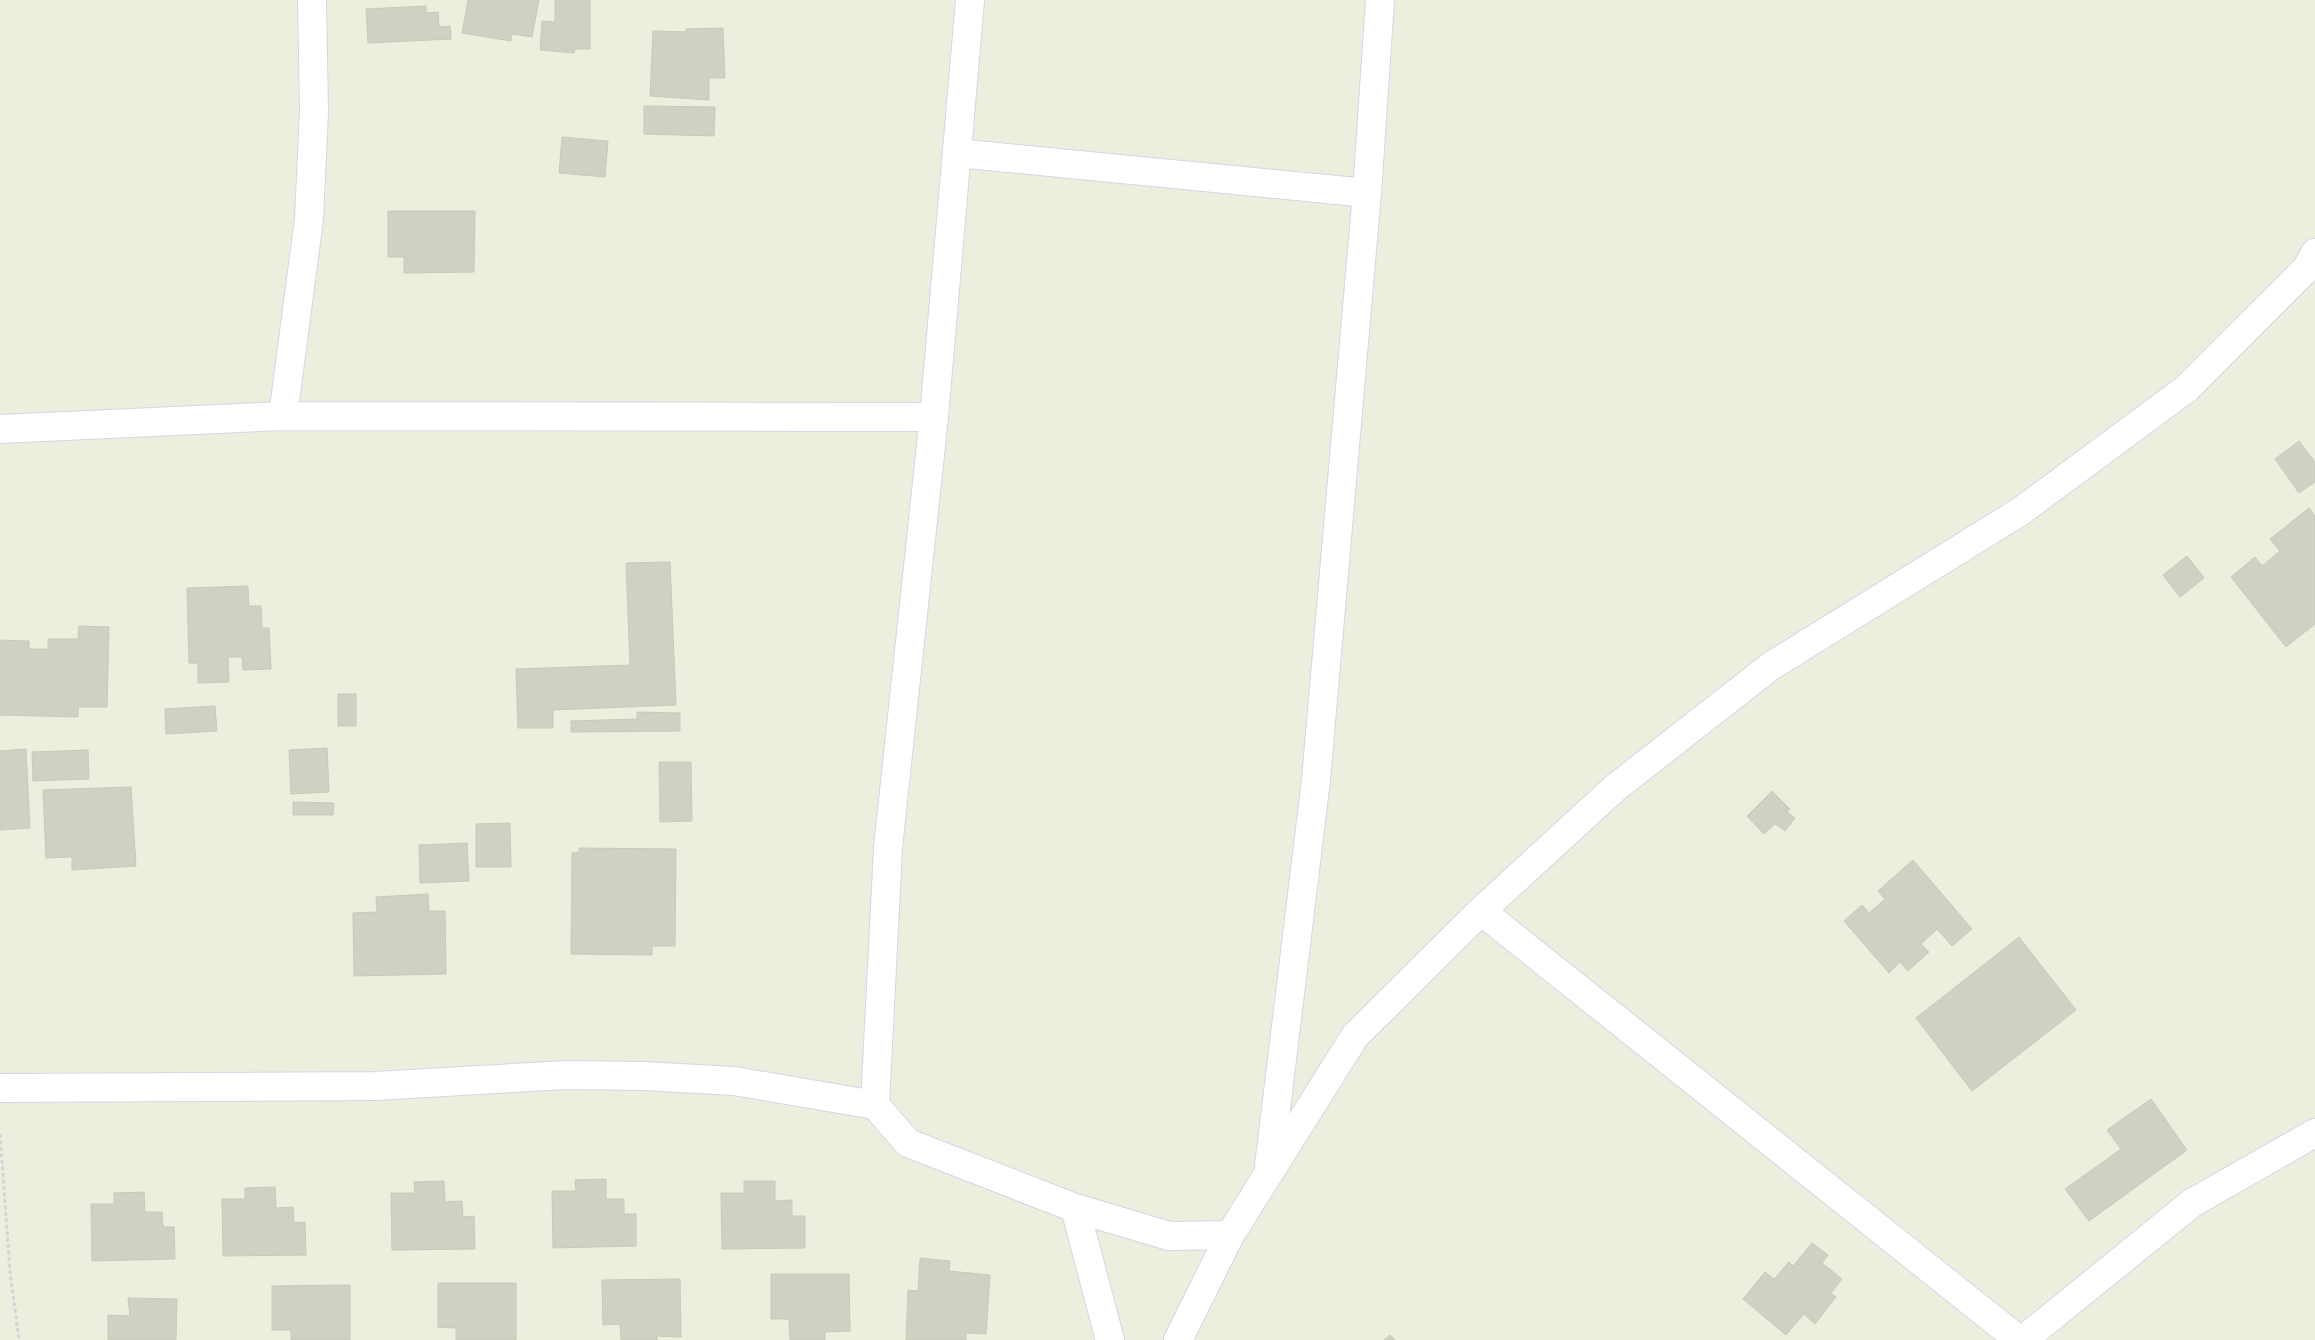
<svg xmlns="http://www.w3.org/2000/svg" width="2315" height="1340" viewBox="0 0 2315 1340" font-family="'Noto Sans',sans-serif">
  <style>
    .building { fill: #cfd1c4; stroke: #c7cab7 }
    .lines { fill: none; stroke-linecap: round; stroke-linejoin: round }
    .minor-casing { stroke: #d9d3e6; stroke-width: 30 }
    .path { stroke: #d5d5d5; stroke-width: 3; stroke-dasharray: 4 2.5; stroke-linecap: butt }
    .minor { stroke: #fff; stroke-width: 28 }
  </style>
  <rect width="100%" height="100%" fill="#edefde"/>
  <path class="building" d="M 468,0 L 539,0 L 532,37 L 512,34 L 511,41 L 462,33 Z
    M 555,0 L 590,0 L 590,49 L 575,49 L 574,53 L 540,50 L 542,21 L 555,22 Z
    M 426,6 L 426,13 L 438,12 L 439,27 L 450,26 L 451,39 L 368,43 L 366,9 Z
    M 723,28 L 725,78 L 709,78 L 709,100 L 650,96 L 653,31 L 686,32 L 686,29 Z
    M 644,106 L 715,107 L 714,136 L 644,134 Z
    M 562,137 L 608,141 L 605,177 L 559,173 Z
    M 388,211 L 475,211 L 474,272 L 404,273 L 404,257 L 388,257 Z
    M 2299,441 L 2315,462 L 2315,482 L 2299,493 L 2275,459 Z
    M 2309,508 L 2315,516 L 2315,624 L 2286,647 L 2231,577 L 2255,557 L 2262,566 L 2280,551 L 2270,539 Z
    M 2187,556 L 2204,578 L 2180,597 L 2163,575 Z
    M 670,562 L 676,705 L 553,710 L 553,728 L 518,728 L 516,669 L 630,665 L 626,563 Z
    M 248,586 L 249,606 L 261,606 L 262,628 L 269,628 L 271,669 L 243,670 L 242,657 L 228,657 L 229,682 L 198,683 L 198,663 L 189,663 L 187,588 Z
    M 79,626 L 109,627 L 107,707 L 78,707 L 78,717 L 0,715 L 0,640 L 29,641 L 29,649 L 48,649 L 48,639 L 78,639 Z
    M 338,694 L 356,694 L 356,726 L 338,726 Z
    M 215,706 L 217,731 L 166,734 L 165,709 Z
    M 637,712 L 680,713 L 680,731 L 571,732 L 571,721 L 637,719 Z
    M 327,748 L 329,792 L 291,794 L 289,750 Z
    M 26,749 L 30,828 L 0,830 L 0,751 Z
    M 88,750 L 89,779 L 33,781 L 32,752 Z
    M 659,762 L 691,762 L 692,821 L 660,822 Z
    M 131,787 L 136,866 L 72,870 L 72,857 L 46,858 L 43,790 Z
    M 1772,791 L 1790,809 L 1787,812 L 1795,818 L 1785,831 L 1775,824 L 1764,834 L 1747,816 Z
    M 293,802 L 334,803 L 333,815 L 293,815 Z
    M 510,823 L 511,867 L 476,867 L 476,824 Z
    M 467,843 L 469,881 L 420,883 L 419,845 Z
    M 579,848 L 676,849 L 675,946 L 652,946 L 652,955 L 571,954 L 572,853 L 579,852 Z
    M 1913,860 L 1972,929 L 1952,946 L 1937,929 L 1921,944 L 1929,952 L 1908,971 L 1900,962 L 1889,973 L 1844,921 L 1862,905 L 1869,913 L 1885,899 L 1878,891 Z
    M 428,894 L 429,911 L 445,911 L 446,974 L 354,976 L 353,913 L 377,912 L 376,897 Z
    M 2019,937 L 2076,1010 L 1972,1091 L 1916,1018 Z
    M 2151,1099 L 2187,1150 L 2089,1221 L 2065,1189 L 2121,1149 L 2107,1130 Z
    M 606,1179 L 606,1199 L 624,1199 L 624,1214 L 636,1214 L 636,1246 L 553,1248 L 552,1191 L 576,1191 L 575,1180 Z
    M 444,1181 L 445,1202 L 462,1201 L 463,1217 L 474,1216 L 475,1249 L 392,1250 L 391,1193 L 415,1193 L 414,1182 Z
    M 744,1181 L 775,1181 L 775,1201 L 792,1200 L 792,1216 L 805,1216 L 805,1248 L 722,1249 L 721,1193 L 744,1193 Z
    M 275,1187 L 276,1208 L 293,1207 L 294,1223 L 305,1222 L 306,1255 L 223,1256 L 222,1199 L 245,1199 L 245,1188 Z
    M 144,1192 L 145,1212 L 162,1212 L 163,1227 L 174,1227 L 175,1259 L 92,1261 L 91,1204 L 114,1204 L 114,1193 Z
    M 1812,1243 L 1828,1255 L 1822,1263 L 1842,1279 L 1831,1293 L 1836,1297 L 1815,1324 L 1804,1314 L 1786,1335 L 1743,1299 L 1765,1272 L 1774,1279 L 1789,1262 L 1793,1266 Z
    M 920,1258 L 950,1261 L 949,1271 L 990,1275 L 986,1334 L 966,1333 L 966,1340 L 906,1340 L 908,1290 L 918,1291 Z
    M 771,1274 L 849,1274 L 850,1331 L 825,1332 L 825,1340 L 790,1340 L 789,1319 L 771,1319 Z
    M 680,1279 L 681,1337 L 657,1336 L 657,1340 L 621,1340 L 620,1324 L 603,1325 L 602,1280 Z
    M 438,1283 L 516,1283 L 516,1340 L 456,1340 L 456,1328 L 438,1327 Z
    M 350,1285 L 350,1340 L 291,1340 L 291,1330 L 272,1330 L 272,1286 Z
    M 128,1298 L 177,1299 L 176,1340 L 108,1340 L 108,1315 L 130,1316 Z
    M 1390,1335 L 1395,1340 L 1384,1340 Z"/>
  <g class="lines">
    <defs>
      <path id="minor" d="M 957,153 L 1367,193
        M 283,416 L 309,219 L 314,112 L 312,0
        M 0,429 L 283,416 L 934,417
        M 1481,911 L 2019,1340
        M 0,1088 L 375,1086 L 566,1075 L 644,1076 L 734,1081 L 875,1105 L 908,1143 L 1075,1208 L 1169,1236 L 1230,1235
        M 875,1105 L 888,848 L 934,417 L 970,0
        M 1269,1166 L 1316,780 L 1367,193 L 1380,0
        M 1075,1208 L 1110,1340
        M 1178,1340 L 1230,1235 L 1355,1036 L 1481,911 L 1615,788 L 1771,666 L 2021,511 L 2186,389 L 2307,268 L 2315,253
        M 2023,1340 L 2192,1203 L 2315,1133"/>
    </defs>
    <use href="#minor" class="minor-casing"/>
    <path class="path" d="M 0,1134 L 10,1272 L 19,1340"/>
    <use href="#minor" class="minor"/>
  </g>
</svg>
